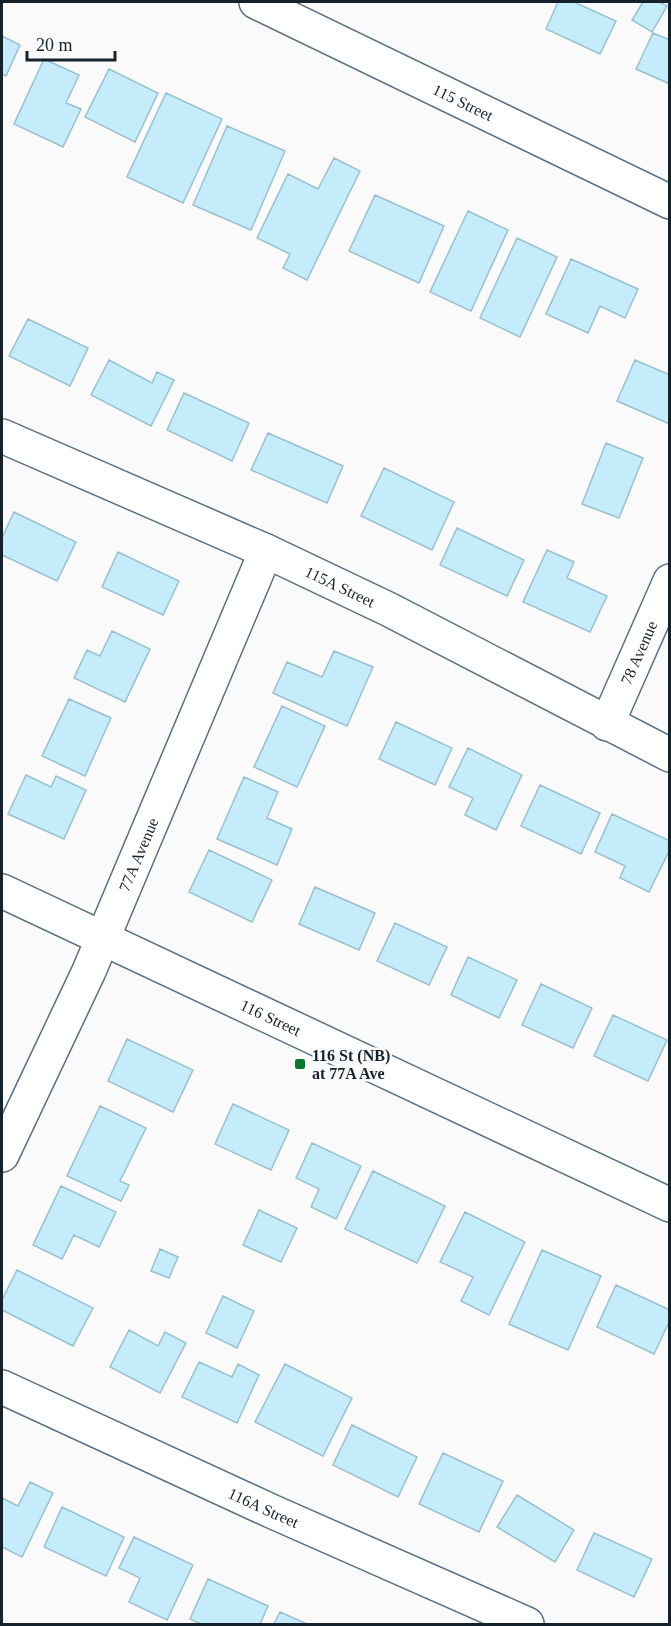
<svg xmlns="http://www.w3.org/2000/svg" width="671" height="1626" viewBox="0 0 671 1626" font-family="'Times New Roman',serif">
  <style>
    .building { fill: #c5ecfb; stroke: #99c0cf; stroke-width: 1.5 }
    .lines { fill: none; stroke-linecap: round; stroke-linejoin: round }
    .minor-casing { stroke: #567187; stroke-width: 36 }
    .minor { stroke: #fff; stroke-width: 33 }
    .poi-dot { fill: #0a782c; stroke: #fafafa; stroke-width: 2 }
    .labels { text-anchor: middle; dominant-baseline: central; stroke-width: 5; stroke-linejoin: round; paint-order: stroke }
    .street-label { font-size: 16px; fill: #16222b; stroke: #fafafa }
    .poi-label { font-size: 16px; font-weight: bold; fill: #16222b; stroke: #fafafa; text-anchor: start }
  </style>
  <rect width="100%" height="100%" fill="#fafafa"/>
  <path class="building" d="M 558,2 L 574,2 L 616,21 L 600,54 L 546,29 Z
    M 643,2 L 659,2 L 667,6 L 652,32 L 632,20 Z
    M 653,33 L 670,40 L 670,84 L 636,69 Z
    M 2,36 L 20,45 L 6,76 L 2,74 Z
    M 44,59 L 79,75 L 66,103 L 81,109 L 63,147 L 14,124 Z
    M 109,69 L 158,93 L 135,142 L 85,117 Z
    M 166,93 L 222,119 L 183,203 L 127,177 Z
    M 227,126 L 285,151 L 251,230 L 193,205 Z
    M 334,158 L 360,171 L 307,280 L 283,268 L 290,254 L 257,238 L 288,174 L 318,189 Z
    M 375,195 L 444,226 L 419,283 L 349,251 Z
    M 468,211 L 508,230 L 471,311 L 430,292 Z
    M 517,238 L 557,257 L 520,337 L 480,318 Z
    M 571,259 L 638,289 L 625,318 L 600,306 L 588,333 L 546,314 Z
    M 28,319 L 88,348 L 70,386 L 9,356 Z
    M 109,360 L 152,383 L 157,372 L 174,380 L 151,426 L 91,395 Z
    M 635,360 L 670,375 L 670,424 L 617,401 Z
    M 184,393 L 249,423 L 232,461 L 167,430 Z
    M 268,433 L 343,466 L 327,503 L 251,470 Z
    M 606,443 L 643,458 L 619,518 L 582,504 Z
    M 384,468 L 454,502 L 432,550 L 361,516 Z
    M 14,512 L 76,542 L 57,581 L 2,555 L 2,538 Z
    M 457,528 L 524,560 L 507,596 L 440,565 Z
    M 547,550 L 574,562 L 567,578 L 607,596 L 590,632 L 523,602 Z
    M 118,552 L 179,581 L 163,615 L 102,587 Z
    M 112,631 L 150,649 L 125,702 L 74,678 L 87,650 L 100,656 Z
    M 334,651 L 373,667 L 347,726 L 273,693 L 287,662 L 322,677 Z
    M 69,699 L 111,718 L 85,776 L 42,756 Z
    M 282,706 L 325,726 L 297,787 L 254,767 Z
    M 396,722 L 452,748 L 435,785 L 379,759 Z
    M 468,748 L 522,775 L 496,830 L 465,815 L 473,798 L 449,787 Z
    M 26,775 L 51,787 L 56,776 L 86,790 L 64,839 L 8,814 Z
    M 244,777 L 278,792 L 267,818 L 292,829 L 277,865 L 217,839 Z
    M 540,785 L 600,813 L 581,854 L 521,826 Z
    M 612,814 L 670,841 L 670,849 L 649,892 L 620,878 L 625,866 L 595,852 Z
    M 209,850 L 272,880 L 252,922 L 189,892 Z
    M 315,887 L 375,913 L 359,950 L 299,924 Z
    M 395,923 L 447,947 L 429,985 L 377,961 Z
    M 468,957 L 517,980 L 499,1018 L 451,995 Z
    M 541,984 L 592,1008 L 573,1048 L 522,1025 Z
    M 613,1015 L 667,1040 L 648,1081 L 594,1056 Z
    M 127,1039 L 193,1070 L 173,1112 L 108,1081 Z
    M 233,1104 L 289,1130 L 271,1170 L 215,1144 Z
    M 100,1106 L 146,1128 L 120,1181 L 129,1185 L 121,1201 L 67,1176 Z
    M 312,1143 L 361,1166 L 336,1219 L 311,1207 L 319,1189 L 296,1178 Z
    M 373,1171 L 445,1206 L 417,1263 L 345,1229 Z
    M 61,1186 L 116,1212 L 99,1247 L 74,1235 L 62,1259 L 33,1245 Z
    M 259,1210 L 297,1228 L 281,1262 L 243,1245 Z
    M 465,1212 L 525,1242 L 489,1315 L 461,1301 L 473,1277 L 440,1262 Z
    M 160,1249 L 178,1257 L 169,1278 L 151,1271 Z
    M 542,1250 L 601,1276 L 568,1350 L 509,1324 Z
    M 17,1270 L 93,1308 L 73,1346 L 2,1310 L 2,1300 Z
    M 616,1285 L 670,1310 L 670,1320 L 654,1354 L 597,1327 Z
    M 223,1296 L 254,1311 L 237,1348 L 206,1333 Z
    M 129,1330 L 158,1346 L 165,1332 L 186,1343 L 160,1393 L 110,1367 Z
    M 199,1362 L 232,1377 L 238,1364 L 259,1375 L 237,1423 L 182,1397 Z
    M 285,1364 L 352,1398 L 323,1456 L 255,1422 Z
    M 352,1425 L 417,1457 L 398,1497 L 333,1465 Z
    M 443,1453 L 503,1481 L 479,1532 L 419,1504 Z
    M 30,1482 L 53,1493 L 22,1557 L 2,1547 L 2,1498 L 18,1506 Z
    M 517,1495 L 574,1530 L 555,1562 L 497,1527 Z
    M 62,1507 L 124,1537 L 106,1576 L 44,1547 Z
    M 594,1533 L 652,1559 L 634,1597 L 577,1570 Z
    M 134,1537 L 193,1565 L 167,1620 L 129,1602 L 140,1578 L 119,1568 Z
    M 208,1579 L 268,1606 L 260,1624 L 201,1624 L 190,1619 Z
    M 280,1612 L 307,1624 L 274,1624 Z"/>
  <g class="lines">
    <defs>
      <g id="minor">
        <path id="s1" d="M 256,2 L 670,202"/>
        <path id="s2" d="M 2,436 L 266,551 L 388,609 L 670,755"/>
        <path id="s3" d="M 607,724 L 670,581"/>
        <path id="s4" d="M 2,891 L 670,1205"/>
        <path id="s5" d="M 2,1155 L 89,971 L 266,551"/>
        <path id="s6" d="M 2,1387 L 271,1511 L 527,1624"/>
      </g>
    </defs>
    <use href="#minor" class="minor-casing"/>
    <use href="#minor" class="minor"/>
  </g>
  <rect class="poi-dot" x="294" y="1058" width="12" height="12" rx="3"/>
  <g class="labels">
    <g class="street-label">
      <text stroke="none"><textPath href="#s1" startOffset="230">115 Street</textPath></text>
      <text stroke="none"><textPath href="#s2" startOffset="370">115A Street</textPath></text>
      <text stroke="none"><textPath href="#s3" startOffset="78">78 Avenue</textPath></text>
      <text stroke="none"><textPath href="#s5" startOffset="330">77A Avenue</textPath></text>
      <text stroke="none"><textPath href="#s4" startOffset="297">116 Street</textPath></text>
      <text stroke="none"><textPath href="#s6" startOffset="288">116A Street</textPath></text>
    </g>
    <g class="poi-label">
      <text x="312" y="1055">116 St (NB)<tspan x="312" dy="18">at 77A Ave</tspan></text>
    </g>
  </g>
  <rect width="671" height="1626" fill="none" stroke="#16222b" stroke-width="6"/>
  <path d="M27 51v9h88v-9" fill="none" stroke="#16222b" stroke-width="3"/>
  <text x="36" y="51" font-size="18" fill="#16222b" stroke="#fafafa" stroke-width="4.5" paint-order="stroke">20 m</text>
</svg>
